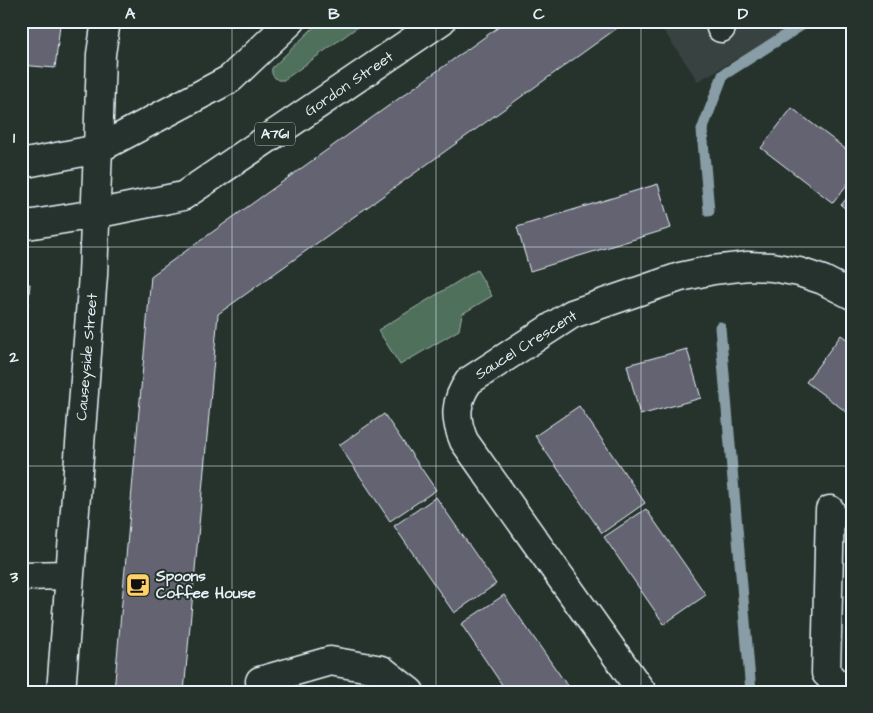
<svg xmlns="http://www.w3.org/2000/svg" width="873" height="713" viewBox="0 0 873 713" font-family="'Architects Daughter',sans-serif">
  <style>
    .built { fill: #394241 }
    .green { fill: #4f715c; stroke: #9cb1aa }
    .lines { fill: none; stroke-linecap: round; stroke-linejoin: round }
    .stream { stroke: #889da5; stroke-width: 11 }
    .building { fill: #646471; stroke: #e8f1f8 }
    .minor-casing { stroke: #e8f1f8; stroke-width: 31 }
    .major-casing { stroke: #e8f1f8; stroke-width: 31 }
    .minor { stroke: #26332d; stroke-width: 28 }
    .major { stroke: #26332d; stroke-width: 28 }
    .grid { fill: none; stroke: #e8f1f8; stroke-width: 1; stroke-opacity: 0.55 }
    .labels { text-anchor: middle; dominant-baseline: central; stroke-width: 4; stroke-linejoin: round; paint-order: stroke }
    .shield { fill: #26332d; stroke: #aeb8bb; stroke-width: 1 }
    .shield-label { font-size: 14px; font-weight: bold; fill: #e8f1f8 }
    .street-label { font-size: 15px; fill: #e8f1f8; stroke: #26332d }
    .poi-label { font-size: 15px; font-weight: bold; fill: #e8f1f8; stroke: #26332d; text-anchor: start }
    .neatline { fill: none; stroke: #e8f1f8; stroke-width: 2 }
    .grid-label { font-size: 16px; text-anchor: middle; font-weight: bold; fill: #e8f1f8 }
  </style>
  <rect width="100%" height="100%" fill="#26332d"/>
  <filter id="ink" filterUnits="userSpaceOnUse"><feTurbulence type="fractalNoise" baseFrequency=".02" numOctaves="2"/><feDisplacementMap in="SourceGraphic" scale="10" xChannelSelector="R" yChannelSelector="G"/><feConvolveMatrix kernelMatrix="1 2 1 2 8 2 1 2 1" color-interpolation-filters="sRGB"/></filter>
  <g filter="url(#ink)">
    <path class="built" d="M 657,21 L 803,21 L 698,81 Z"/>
    <path class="green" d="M 320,21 L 366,21 L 284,80 L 278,80 C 273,77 271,74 272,68 Z
      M 477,270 L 492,296 L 462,314 L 459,330 L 400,365 L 378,330 Z"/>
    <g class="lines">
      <path class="stream" d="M 709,211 L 702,130 L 723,75 L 808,21
        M 720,327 L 751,692"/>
    </g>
    <path class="building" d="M 21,21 L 39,21 L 60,25 L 55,68 L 21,65 Z
      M 39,21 L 60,21 L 60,25 Z
      M 507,21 L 627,21 L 218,314 L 184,692 L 114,692 L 151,276 Z
      M 792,108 L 852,154 L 852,178 L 833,203 L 761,148 Z
      M 658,184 L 671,228 L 530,271 L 517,227 Z
      M 852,192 L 852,214 L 841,205 Z
      M 21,284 L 30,284 L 21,368 Z
      M 841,335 L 852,343 L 852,416 L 806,382 Z
      M 687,349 L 701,398 L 640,415 L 627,365 Z
      M 579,406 L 645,503 L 602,533 L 535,436 Z
      M 384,414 L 436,490 L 390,521 L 339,445 Z
      M 436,497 L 496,584 L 454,613 L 394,526 Z
      M 646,509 L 706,595 L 664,624 L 604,537 Z
      M 504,595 L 571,691 L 507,692 L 461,624 Z"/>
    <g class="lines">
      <defs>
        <path id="minor" d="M 719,21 L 721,28
          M 98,149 L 101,54 L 106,21
          M 830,510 L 826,673 L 845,692
          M 21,576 L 69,575
          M 260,681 L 330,661 L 382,670 L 410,692
          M 642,692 L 464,441 C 454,418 455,401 469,381 L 572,314 L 680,277 L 713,270 L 748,266 L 772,267 L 799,272 L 823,280 L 852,295"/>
        <path id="major" d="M 21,164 L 98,149 L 230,79 L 291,21
          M 21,226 L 95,214 L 183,196 L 441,21
          M 61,692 L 93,275 L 98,149"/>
      </defs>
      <use href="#minor" class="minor-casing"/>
      <use href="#major" class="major-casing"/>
      <use href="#minor" class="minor"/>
      <use href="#major" class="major"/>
    </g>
  </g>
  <path class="grid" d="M 232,21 L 232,692M 436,21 L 436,692M 641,21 L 641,692M 21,247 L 852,247M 21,466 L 852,466"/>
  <defs>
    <symbol id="cafe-square" viewBox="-11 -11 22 22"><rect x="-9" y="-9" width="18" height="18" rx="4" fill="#ffd166" stroke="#26332d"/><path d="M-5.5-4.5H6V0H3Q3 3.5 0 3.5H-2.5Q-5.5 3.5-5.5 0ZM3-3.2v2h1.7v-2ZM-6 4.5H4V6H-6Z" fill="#111"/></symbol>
  </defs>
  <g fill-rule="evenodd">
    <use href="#cafe-square" x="124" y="571" width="28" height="28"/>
  </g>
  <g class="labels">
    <rect class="shield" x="255" y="122.5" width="40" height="23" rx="4"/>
    <g class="shield-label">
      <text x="275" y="134">A761</text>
    </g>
    <g class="street-label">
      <text transform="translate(349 84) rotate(-34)">Gordon Street</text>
      <text transform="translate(526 345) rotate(-32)">Saucel Crescent</text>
      <text transform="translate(87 357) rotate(-85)">Causeyside Street</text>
    </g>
    <g class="poi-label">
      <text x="156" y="576">Spoons<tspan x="156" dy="17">Coffee House</tspan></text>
    </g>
  </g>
  <rect width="873" height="713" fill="none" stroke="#26332d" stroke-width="55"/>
  <rect x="28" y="28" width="818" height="658" class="neatline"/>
  <g class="grid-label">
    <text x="130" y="19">A</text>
    <text x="334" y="19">B</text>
    <text x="539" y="19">C</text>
    <text x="743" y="19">D</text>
    <text x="14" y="143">1</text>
    <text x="14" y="362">2</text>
    <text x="14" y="582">3</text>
  </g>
</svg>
